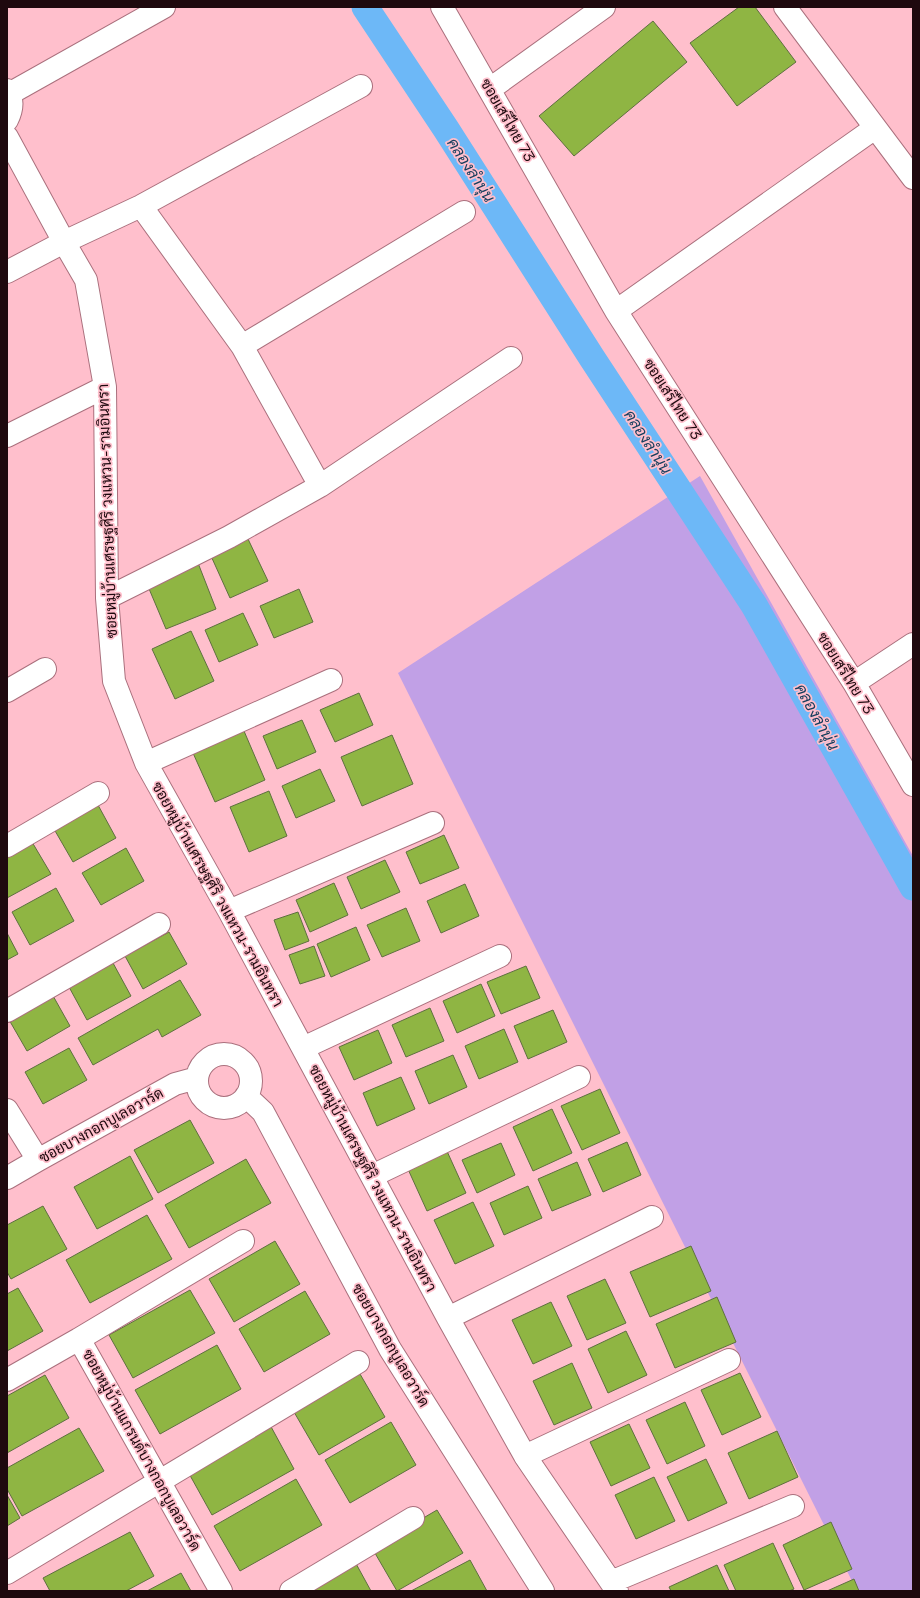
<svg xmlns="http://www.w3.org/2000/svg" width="920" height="1598" viewBox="0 0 920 1598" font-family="'Space Grotesk',Sarabun,sans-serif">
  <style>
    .green { fill: #c1a0e6 }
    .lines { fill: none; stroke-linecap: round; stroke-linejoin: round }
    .canal { stroke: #6db8f7; stroke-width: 27 }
    .building { fill: #8fb543; stroke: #5e703f }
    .street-casing { stroke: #aa707d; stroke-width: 24 }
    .street { stroke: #fff; stroke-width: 22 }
    .labels { text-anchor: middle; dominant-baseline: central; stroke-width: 3.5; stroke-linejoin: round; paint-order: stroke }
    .street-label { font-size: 15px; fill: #1e090e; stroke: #ffbfcc }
    .water-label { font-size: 16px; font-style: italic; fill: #153e5d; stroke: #ffbfcc }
  </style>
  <rect width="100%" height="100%" fill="#ffbfcc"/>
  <path class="green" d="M 700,476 L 913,856 L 913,1591 L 857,1591 L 398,673 Z"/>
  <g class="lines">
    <path class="canal" d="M 365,7 L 446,129 L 592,358 L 754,605 L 913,887"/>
  </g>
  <path class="building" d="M 739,7 L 755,7 L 796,62 L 737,106 L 690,43 Z
    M 653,21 L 687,62 L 574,156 L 539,116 Z
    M 248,539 L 268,581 L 230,598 L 211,556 Z
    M 198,563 L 216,609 L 166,629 L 147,584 Z
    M 299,589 L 313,622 L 274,638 L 260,606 Z
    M 243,613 L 258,645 L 219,662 L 205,630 Z
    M 191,631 L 214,681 L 175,699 L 152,649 Z
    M 359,693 L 373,725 L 335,742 L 320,710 Z
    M 302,720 L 316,752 L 277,769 L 263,736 Z
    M 244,731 L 265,780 L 215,802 L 193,753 Z
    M 392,735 L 413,784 L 362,806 L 341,757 Z
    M 320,769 L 335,801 L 296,818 L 282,786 Z
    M 269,791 L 287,836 L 249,852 L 230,807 Z
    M 98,805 L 116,838 L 73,862 L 54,829 Z
    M 444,835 L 459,868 L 420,884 L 406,852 Z
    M 32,842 L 51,874 L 7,898 L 7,856 Z
    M 126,848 L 144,881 L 101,905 L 82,873 Z
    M 385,860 L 400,892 L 361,909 L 347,877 Z
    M 334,883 L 348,915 L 310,932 L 296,900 Z
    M 465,884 L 479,916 L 441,933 L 427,901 Z
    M 56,888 L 74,921 L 30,945 L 12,912 Z
    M 406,908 L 420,941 L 382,957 L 367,925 Z
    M 298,912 L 309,941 L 285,950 L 274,920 Z
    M 356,927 L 370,960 L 331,977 L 317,944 Z
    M 169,932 L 187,964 L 143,989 L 125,956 Z
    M 7,933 L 18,954 L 7,960 Z
    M 314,946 L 325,976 L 300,984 L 289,955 Z
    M 113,963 L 131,996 L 87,1020 L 69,987 Z
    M 526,966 L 540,998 L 501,1014 L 487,982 Z
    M 180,980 L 201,1015 L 162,1037 L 158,1029 L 93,1065 L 78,1038 Z
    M 481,984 L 495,1016 L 457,1033 L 443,1001 Z
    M 52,994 L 70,1026 L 27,1051 L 8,1018 Z
    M 430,1008 L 444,1041 L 406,1057 L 392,1025 Z
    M 553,1010 L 567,1042 L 528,1059 L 514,1026 Z
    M 504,1029 L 518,1062 L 479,1079 L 465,1046 Z
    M 378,1030 L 392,1063 L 354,1080 L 339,1047 Z
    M 69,1048 L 87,1080 L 43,1104 L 25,1072 Z
    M 453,1055 L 467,1087 L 429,1104 L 415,1071 Z
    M 401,1077 L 415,1109 L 377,1126 L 363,1093 Z
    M 600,1089 L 620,1133 L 582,1150 L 561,1106 Z
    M 552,1109 L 572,1153 L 533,1171 L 513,1127 Z
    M 190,1120 L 214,1163 L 158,1193 L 134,1150 Z
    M 627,1142 L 641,1175 L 603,1192 L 588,1159 Z
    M 501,1143 L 515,1175 L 477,1193 L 462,1160 Z
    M 446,1149 L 466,1193 L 427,1211 L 407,1167 Z
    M 130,1156 L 153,1199 L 97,1229 L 74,1187 Z
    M 246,1159 L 271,1203 L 189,1248 L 165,1205 Z
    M 577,1162 L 591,1195 L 552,1211 L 538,1179 Z
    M 528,1186 L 542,1218 L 504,1235 L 490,1203 Z
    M 473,1202 L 494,1246 L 455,1264 L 434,1220 Z
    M 43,1206 L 67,1249 L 11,1279 L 7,1272 L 7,1225 Z
    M 147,1215 L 172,1259 L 90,1303 L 66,1260 Z
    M 275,1241 L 300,1284 L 234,1322 L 209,1279 Z
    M 691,1246 L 711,1291 L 650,1317 L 630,1272 Z
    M 605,1279 L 626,1323 L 587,1340 L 567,1296 Z
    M 18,1288 L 43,1331 L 7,1351 L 7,1294 Z
    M 190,1290 L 215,1333 L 133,1378 L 109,1335 Z
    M 305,1291 L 330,1334 L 264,1372 L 239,1329 Z
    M 717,1297 L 736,1342 L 675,1368 L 656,1324 Z
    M 551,1302 L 572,1346 L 533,1364 L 512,1320 Z
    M 626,1331 L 647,1375 L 608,1393 L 588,1349 Z
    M 217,1345 L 241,1389 L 160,1434 L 135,1390 Z
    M 572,1363 L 592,1408 L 554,1425 L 533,1381 Z
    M 740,1373 L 761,1417 L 722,1435 L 701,1390 Z
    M 360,1374 L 385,1417 L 319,1455 L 294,1412 Z
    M 45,1375 L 69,1418 L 7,1453 L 7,1396 Z
    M 685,1402 L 705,1446 L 667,1464 L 646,1420 Z
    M 391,1422 L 416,1465 L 350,1503 L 325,1460 Z
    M 269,1423 L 294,1469 L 212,1515 L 187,1470 Z
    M 629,1424 L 650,1468 L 611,1486 L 590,1442 Z
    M 79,1428 L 104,1471 L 22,1516 L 7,1489 L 7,1468 Z
    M 777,1431 L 798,1477 L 749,1499 L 728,1453 Z
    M 706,1459 L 727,1503 L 688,1521 L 667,1477 Z
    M 654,1477 L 675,1521 L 636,1539 L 615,1495 Z
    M 296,1479 L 322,1525 L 240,1571 L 214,1526 Z
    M 7,1495 L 20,1518 L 7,1526 Z
    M 437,1510 L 463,1553 L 397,1591 L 372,1548 Z
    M 831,1522 L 852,1569 L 804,1590 L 783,1545 Z
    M 130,1532 L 154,1576 L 126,1591 L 50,1591 L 43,1578 Z
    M 773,1543 L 794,1589 L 789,1591 L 736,1591 L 724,1565 Z
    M 354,1560 L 371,1591 L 295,1591 Z
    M 470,1560 L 487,1591 L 411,1591 Z
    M 717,1565 L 729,1591 L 671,1591 L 669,1587 Z
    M 181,1573 L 191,1591 L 147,1591 Z
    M 854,1579 L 859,1591 L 827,1591 Z"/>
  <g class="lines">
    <defs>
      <path id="street" d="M 442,7 L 616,311 L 854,683 L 913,785
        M 785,7 L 913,178
        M 490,89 L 604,7
        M 7,90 C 14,100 12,110 7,120
        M 9,94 L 164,7
        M 7,137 L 64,242 L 86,280 L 105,387 L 107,598 L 114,681 L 146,763 L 229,911 L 448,1318 L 525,1456 L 617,1591
        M 141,206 L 242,346 L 320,486
        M 7,272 L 64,242 L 141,206 L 361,86
        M 616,311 L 875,128
        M 242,346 L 464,212
        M 7,436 L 105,387
        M 107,598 L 229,537 L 320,486 L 511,358
        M 854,683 L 913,644
        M 7,691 L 45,669
        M 146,763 L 331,680
        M 7,846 L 98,793
        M 229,911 L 433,823
        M 7,1011 L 159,924
        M 303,1048 L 500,956
        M197 1081a27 27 0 1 1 54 0a27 27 0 1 1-54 0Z
        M 246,1096 L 263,1112 L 390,1349 L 543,1591
        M 7,1110 L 38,1160
        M 372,1176 L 579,1077
        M 7,1178 L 38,1160 L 175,1084 L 197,1078
        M 448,1318 L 652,1217
        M 79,1339 L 243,1241
        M 7,1380 L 79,1339 L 221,1591
        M 525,1456 L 729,1360
        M 7,1573 L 358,1362
        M 611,1582 L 793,1506
        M 291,1591 L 413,1518"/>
    </defs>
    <use href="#street" class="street-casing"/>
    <use href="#street" class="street"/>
  </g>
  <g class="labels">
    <g class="street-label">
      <text transform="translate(508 120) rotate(60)">ซอยเสรีไทย 73</text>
      <text transform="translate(673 399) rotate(57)">ซอยเสรีไทย 73</text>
      <text transform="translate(107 511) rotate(-92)">ซอยหมู่บ้านเศรษฐศิริ วงแหวน-รามอินทรา</text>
      <text transform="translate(846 673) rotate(58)">ซอยเสรีไทย 73</text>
      <text transform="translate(218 894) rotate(61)">ซอยหมู่บ้านเศรษฐศิริ วงแหวน-รามอินทรา</text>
      <text transform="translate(101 1125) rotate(-29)">ซอยบางกอกบูเลอวาร์ด</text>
      <text transform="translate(373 1178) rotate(62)">ซอยหมู่บ้านเศรษฐศิริ วงแหวน-รามอินทรา</text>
      <text transform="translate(391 1345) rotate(60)">ซอยบางกอกบูเลอวาร์ด</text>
      <text transform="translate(142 1450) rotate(61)">ซอยหมู่บ้านแกรนด์บางกอกบูเลอวาร์ด</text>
    </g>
    <g class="water-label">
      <text transform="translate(471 170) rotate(57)">คลองลำนุ่น</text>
      <text transform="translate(648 442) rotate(57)">คลองลำนุ่น</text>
      <text transform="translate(817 717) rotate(61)">คลองลำนุ่น</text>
    </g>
  </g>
  <rect width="920" height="1598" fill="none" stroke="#1e090e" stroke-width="16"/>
</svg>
